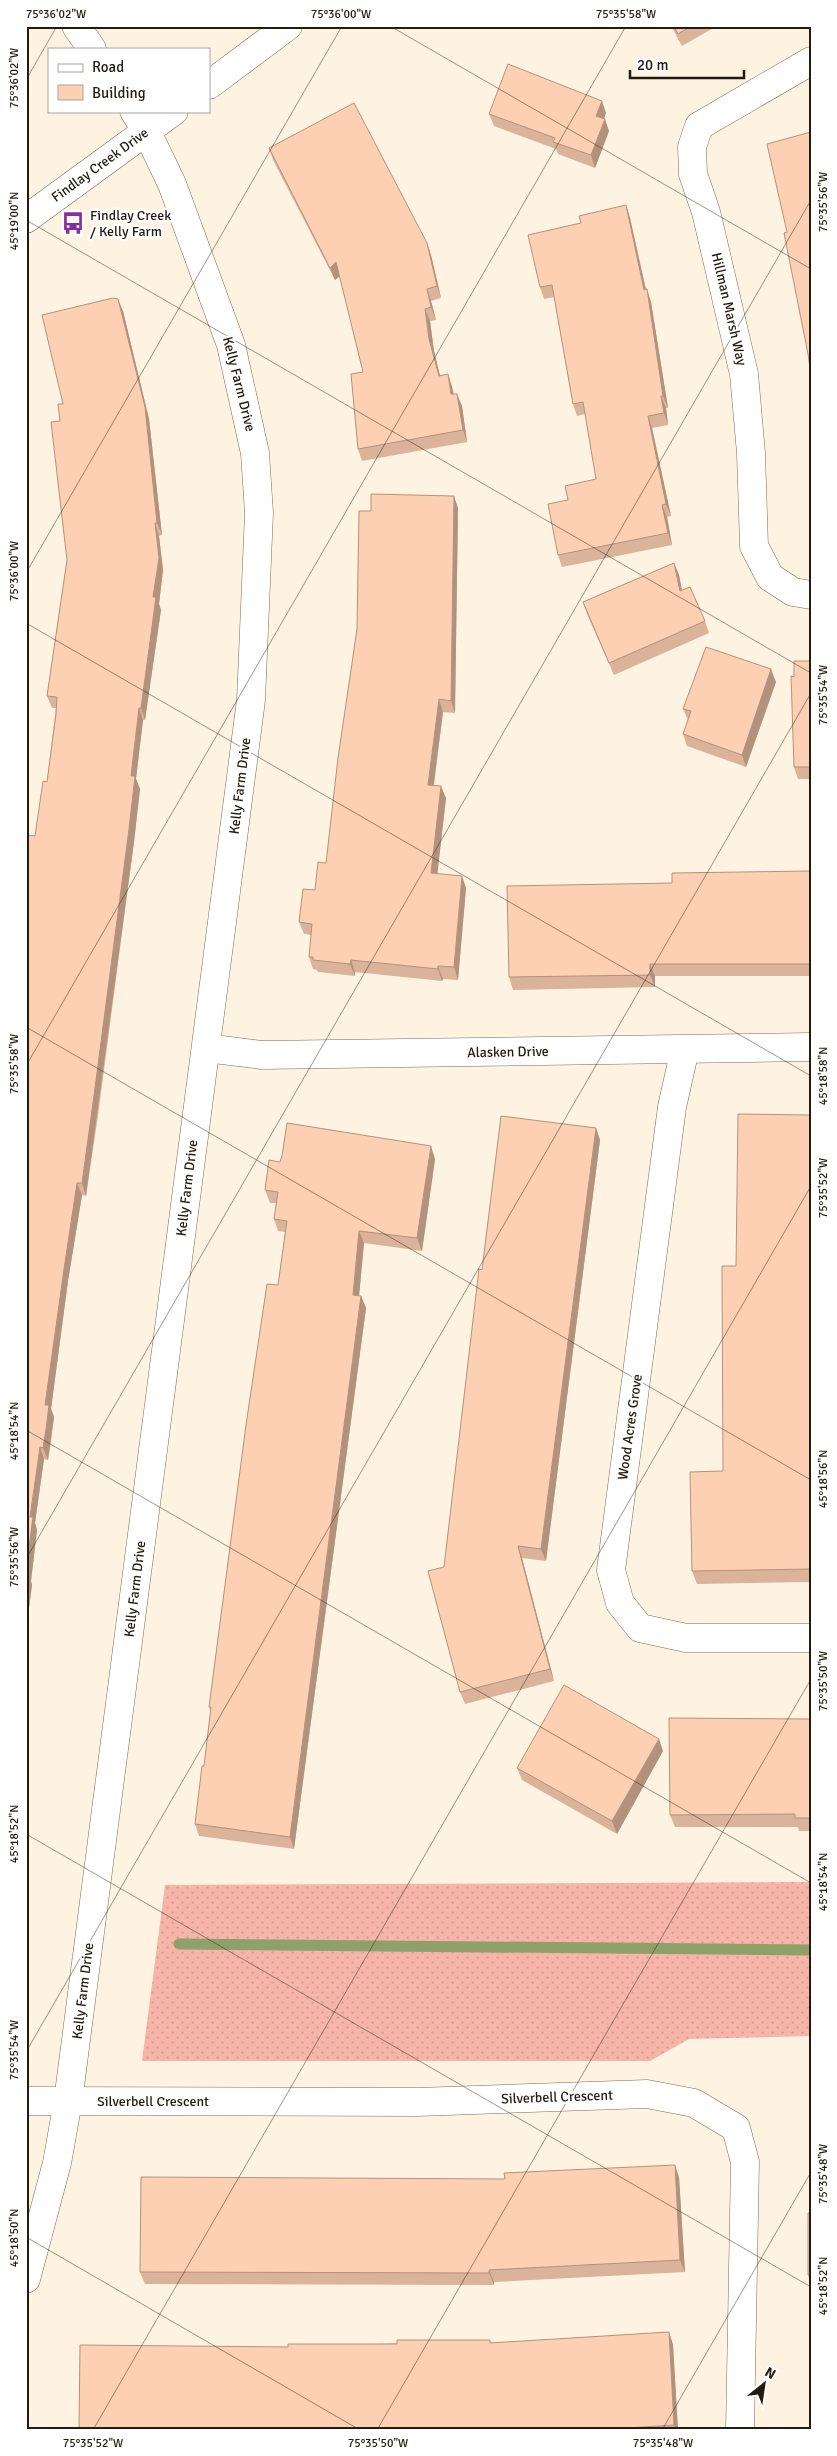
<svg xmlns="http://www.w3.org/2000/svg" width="837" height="2456" viewBox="0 0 837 2456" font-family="Signika,sans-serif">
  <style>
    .grass { fill: url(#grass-dots) }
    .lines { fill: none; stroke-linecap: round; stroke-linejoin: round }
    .stream { stroke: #8ea168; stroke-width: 11 }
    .minor-casing { stroke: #7c6b50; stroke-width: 29 }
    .tertiary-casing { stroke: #7c6b50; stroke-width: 29 }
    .minor { stroke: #fff; stroke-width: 28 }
    .tertiary { stroke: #fff; stroke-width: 28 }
    .wall { fill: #dab39a }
    .shaded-wall { fill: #b2927d }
    .building { fill: #fed0b3; stroke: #b2927d }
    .ticks { fill: none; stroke: #221b10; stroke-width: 1; stroke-opacity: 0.45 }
    .labels { text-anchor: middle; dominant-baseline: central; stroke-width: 5; stroke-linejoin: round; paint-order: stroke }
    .street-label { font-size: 14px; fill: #221b10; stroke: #fff }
    .poi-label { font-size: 14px; fill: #221b10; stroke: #fff; text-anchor: start }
    .neatline { fill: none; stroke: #221b10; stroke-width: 2 }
    .ticks-label { font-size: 12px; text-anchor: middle; fill: #221b10 }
  </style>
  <defs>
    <pattern id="grass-dots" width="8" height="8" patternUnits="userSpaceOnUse" patternTransform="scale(1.25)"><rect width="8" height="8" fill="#f6b5a8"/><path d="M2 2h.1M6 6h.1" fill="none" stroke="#d39b90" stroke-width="1.8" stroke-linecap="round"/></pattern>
  </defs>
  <rect width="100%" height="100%" fill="#fef3e1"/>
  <path class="grass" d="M 811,1882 L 811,2036 L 689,2039 L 650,2061 L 142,2061 L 165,1885 Z"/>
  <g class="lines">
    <path class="stream" d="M 179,1944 L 811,1950"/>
    <defs>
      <path id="minor" d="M 811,61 L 699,126 L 692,147 L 693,174 L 706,212 L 744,374 L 751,453 L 754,546 L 770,577 L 793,592 L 811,595
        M 206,1048 L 262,1055 L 811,1047
        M 685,1049 L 672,1107 L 611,1570 L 620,1603 L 640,1628 L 686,1638 L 811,1638
        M 26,2101 L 418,2102 L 647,2094 L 694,2103 L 736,2128 L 745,2162 L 740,2430"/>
      <path id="tertiary" d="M 76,26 L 92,49
        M 209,85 L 288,26
        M 26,219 L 174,111
        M 26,2279 L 57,2163 L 68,2101 L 251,700 L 259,513 L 255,453 L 231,345 L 172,184 L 147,132 L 134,111"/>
    </defs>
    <use href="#minor" class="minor-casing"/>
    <use href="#tertiary" class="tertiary-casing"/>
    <use href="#minor" class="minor"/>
    <use href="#tertiary" class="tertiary"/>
  </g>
  <path class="wall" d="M 671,26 L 717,26 L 682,46 Z
    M 606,113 L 604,118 L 609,131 L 595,168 L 558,154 L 556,149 L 494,126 L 489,114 Z
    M 269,148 L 427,243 L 431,255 L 441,298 L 431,301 L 436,320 L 430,321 L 434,351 L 440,376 L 448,374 L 452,387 L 454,394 L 462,406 L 467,442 L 362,461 L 358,449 L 363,372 L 340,276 L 335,280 L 273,160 Z
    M 626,205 L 630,218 L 646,289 L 651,302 L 668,408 L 666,408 L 668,425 L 652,428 L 671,516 L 667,517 L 672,545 L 562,567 L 558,555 L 568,500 L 596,479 L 585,414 L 577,416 L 573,404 L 554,297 L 544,299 L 540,287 L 581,223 Z
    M 123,311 L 149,419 L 162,535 L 159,536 L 163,570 L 159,604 L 161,610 L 145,720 L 143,720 L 136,779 L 140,789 L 134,842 L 98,1116 L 86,1196 L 82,1195 L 68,1281 L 51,1409 L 54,1417 L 51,1441 L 48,1460 L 44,1459 L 35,1523 L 37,1530 L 31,1581 L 32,1585 L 26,1630 L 35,836 L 47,782 L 56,708 L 52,708 L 47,696 L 67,560 L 60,421 L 63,404 Z
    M 458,508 L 455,713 L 443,712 L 434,785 L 446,798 L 437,874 L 466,888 L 458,980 L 443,979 L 442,981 L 355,972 L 355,976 L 318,972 L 317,970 L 313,969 L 309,957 L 311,935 L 304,934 L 299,922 L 315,890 L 326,863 L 357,629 L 371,511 Z
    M 674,563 L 679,575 L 682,590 L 705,621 L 709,633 L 614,675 L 587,614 L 583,602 Z
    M 811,661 L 811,779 L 798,779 L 794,767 L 794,677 Z
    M 776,682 L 746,767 L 687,746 L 683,734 L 688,720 L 683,709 Z
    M 811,871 L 811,976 L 655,976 L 655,987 L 513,990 L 509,977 L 672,883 Z
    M 811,1115 L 811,1582 L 697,1584 L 692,1571 L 723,1471 L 736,1266 Z
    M 596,1128 L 600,1140 L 546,1561 L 522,1558 L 554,1681 L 465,1704 L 460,1692 L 482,1270 Z
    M 435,1159 L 422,1251 L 364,1243 L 359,1296 L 361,1296 L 366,1308 L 294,1849 L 199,1836 L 195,1824 L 204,1766 L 211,1712 L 209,1707 L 278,1285 L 285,1232 L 278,1231 L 274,1219 L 276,1203 L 270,1203 L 265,1190 L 280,1162 Z
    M 811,1719 L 811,1831 L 799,1831 L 798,1827 L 675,1827 L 670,1815 Z
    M 663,1751 L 617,1834 L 522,1780 L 517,1768 Z
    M 679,2177 L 685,2272 L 494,2282 L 494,2285 L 145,2284 L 140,2272 L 505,2179 Z
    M 811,2213 L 811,2283 L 808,2275 Z
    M 669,2332 L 673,2345 L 678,2430 L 79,2430 L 288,2347 L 490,2340 L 491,2343 Z"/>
  <path class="shaded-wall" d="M 602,101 L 606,113 L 601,128 L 596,116 Z
    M 605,119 L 609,131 L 595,168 L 591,155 Z
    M 626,205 L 630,218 L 648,300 L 647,289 L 651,302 L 668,408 L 663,396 L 644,290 Z
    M 427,243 L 431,255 L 441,298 L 437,286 Z
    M 336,262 L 341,275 L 335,280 L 330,268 Z
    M 427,289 L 431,301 L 436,320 L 431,307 Z
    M 118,299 L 123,311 L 149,419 L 162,535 L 157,523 Z
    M 425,309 L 430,321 L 434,351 L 443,388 L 439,376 L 429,339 Z
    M 448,374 L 452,387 L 456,407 L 451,394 Z
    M 457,394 L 462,406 L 467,442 L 463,430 Z
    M 661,396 L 666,408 L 668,425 L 664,413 Z
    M 648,416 L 652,428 L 671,516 L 666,504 Z
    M 454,496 L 458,508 L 455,713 L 451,701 Z
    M 662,505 L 667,517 L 672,545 L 668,533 Z
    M 155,523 L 159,536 L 163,570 L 159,604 L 161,610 L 145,720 L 141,708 L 153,597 Z
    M 674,563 L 679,575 L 684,603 L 680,591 Z
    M 771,669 L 776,682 L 746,767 L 742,755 Z
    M 439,699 L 443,712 L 432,797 L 428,785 Z
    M 139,708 L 143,720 L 136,779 L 140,789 L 134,842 L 86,1196 L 82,1183 Z
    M 441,786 L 446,798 L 436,886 L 431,873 Z
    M 462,876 L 466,888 L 458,980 L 454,967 Z
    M 351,960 L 355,972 L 355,976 L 350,964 Z
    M 650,964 L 655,976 L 655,987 L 650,975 Z
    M 438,966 L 443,979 L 442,981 L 438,969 Z
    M 596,1128 L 600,1140 L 546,1561 L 541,1549 Z
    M 431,1146 L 435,1159 L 422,1251 L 417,1238 Z
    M 77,1183 L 82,1195 L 68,1281 L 51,1409 L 54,1417 L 48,1460 L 43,1448 L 45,1405 L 64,1269 Z
    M 359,1231 L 364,1243 L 358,1307 L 353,1295 Z
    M 361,1296 L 366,1308 L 294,1849 L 290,1837 Z
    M 40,1447 L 44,1459 L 35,1523 L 37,1530 L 31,1581 L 32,1585 L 26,1630 L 26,1570 L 30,1517 Z
    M 518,1546 L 522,1558 L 554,1681 L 550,1669 Z
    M 659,1739 L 663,1751 L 617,1834 L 612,1821 Z
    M 675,2165 L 679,2177 L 685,2272 L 680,2260 Z
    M 489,2270 L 494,2282 L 494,2285 L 489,2273 Z
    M 669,2332 L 673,2345 L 678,2430 L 676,2430 L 674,2425 Z"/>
  <path class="building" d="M 674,26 L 691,26 L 678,34 Z
    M 508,64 L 602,101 L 596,116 L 605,119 L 591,155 L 553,142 L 555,138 L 489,114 Z
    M 354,103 L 427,243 L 437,286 L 427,289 L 431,307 L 425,309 L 429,339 L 439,376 L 448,374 L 451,394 L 457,394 L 463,430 L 358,449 L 351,374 L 363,372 L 336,262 L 330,268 L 269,148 Z
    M 811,132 L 811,376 L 808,354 L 784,233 L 787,232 L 767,144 Z
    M 626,205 L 644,290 L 647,289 L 663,396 L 661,396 L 664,413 L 648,416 L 666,504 L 662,505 L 668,533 L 558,555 L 548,504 L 568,500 L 565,486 L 596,479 L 583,402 L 573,404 L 552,285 L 540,287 L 528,235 L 581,223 L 579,216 Z
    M 113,298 L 118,299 L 145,407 L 157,523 L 155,523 L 159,558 L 153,597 L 156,597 L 141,708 L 139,708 L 131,776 L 135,776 L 129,829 L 93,1103 L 82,1183 L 77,1183 L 64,1269 L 45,1405 L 49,1405 L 46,1429 L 43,1448 L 40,1447 L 30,1517 L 33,1517 L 26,1570 L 26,835 L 35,836 L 43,781 L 47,782 L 56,714 L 57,697 L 47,696 L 67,560 L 51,422 L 60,421 L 58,404 L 63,404 L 42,315 Z
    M 371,494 L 454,496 L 451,701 L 439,699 L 428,785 L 441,786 L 431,873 L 462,876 L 454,967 L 438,966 L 438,969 L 351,960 L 350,964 L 313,960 L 313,957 L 309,957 L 312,924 L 299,922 L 303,889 L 315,890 L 318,862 L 326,863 L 338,758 L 357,629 L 359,511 L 371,511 Z
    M 674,563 L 680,591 L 690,587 L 705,621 L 609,663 L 583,602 Z
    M 706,647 L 771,669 L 742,755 L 683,734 L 691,711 L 683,709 Z
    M 794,661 L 811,661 L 811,767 L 794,767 L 791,676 L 794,677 Z
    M 811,871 L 811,964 L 650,964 L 650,975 L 509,977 L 507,886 L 672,883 L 672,873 Z
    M 738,1114 L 811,1115 L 811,1569 L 692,1571 L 690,1472 L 723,1471 L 722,1266 L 736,1266 Z
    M 501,1116 L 596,1128 L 541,1549 L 518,1546 L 550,1669 L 460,1692 L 428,1571 L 444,1567 L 479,1269 L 482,1270 Z
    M 287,1123 L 431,1146 L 417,1238 L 359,1231 L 353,1295 L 361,1296 L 290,1837 L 195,1824 L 202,1766 L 204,1766 L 211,1707 L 209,1707 L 246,1425 L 267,1284 L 278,1285 L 287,1221 L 274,1219 L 278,1192 L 265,1190 L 269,1160 L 280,1162 L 282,1156 Z
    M 26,1573 L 28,1573 L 26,1585 Z
    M 564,1685 L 659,1739 L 612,1821 L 517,1768 Z
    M 669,1718 L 811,1719 L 811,1818 L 795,1818 L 795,1814 L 670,1815 Z
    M 675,2165 L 680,2260 L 489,2270 L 489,2273 L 140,2272 L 141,2177 L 505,2179 L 504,2173 Z
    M 808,2213 L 811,2213 L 811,2275 L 808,2275 Z
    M 669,2332 L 674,2425 L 597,2430 L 79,2430 L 80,2345 L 288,2347 L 288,2344 L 397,2344 L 397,2340 L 490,2340 L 490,2343 Z"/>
  <path class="ticks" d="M 390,26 L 811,269M 26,80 L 57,26M 26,220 L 811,673M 26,573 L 342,26M 26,623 L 811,1076M 26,1027 L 811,1480M 26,1066 L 626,26M 26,1430 L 811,1883M 26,1559 L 811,200M 26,1834 L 811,2287M 26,2052 L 811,693M 26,2237 L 360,2430M 93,2430 L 811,1186M 377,2430 L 811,1679M 662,2430 L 811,2172"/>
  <defs>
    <symbol id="bus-bare" viewBox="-9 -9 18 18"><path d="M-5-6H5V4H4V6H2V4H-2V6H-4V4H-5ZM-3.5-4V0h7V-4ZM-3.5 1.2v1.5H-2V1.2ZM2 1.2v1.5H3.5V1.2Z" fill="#862e9b" stroke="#fff" stroke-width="2.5" paint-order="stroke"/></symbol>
  </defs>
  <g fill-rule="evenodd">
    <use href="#bus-bare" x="57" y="207" width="32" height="32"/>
  </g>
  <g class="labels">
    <g class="street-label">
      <text transform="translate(100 165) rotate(-36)">Findlay Creek Drive</text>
      <text transform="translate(729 309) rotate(77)">Hillman Marsh Way</text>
      <text transform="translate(239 384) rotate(76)">Kelly Farm Drive</text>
      <text transform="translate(240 786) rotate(-83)">Kelly Farm Drive</text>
      <text transform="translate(508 1052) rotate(-1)">Alasken Drive</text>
      <text transform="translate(187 1188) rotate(-83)">Kelly Farm Drive</text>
      <text transform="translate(630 1427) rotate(-82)">Wood Acres Grove</text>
      <text transform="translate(135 1589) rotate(-83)">Kelly Farm Drive</text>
      <text transform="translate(83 1991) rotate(-83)">Kelly Farm Drive</text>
      <text transform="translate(557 2097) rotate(-2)">Silverbell Crescent</text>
      <text x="153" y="2101">Silverbell Crescent</text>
    </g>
    <g class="poi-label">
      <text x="90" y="215">Findlay Creek<tspan x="90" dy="16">/ Kelly Farm</tspan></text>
    </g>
  </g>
  <rect width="837" height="2456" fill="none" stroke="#ffffff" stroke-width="55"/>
  <rect x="48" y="48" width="162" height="65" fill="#ffffff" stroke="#a7a49f"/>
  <rect x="58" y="64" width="25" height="8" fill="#ffffff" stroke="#a7a49f"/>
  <text x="92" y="72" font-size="15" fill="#221b10">Road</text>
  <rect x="58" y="85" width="25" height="15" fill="#fed0b3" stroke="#a7a49f"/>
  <text x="92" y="98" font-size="15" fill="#221b10">Building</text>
  <g transform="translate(764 2384) rotate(30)" stroke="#ffffff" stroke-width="4" paint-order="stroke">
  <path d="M0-4L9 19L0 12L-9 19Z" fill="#221b10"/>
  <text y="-8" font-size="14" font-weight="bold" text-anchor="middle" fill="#221b10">N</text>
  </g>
  <path d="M630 70v8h114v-8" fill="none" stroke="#221b10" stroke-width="2.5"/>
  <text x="637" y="70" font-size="15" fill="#221b10" stroke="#ffffff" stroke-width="4" paint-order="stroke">20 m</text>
  <rect x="28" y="28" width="782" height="2400" class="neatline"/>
  <g class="ticks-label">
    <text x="56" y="18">75°36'02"W</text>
    <text x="341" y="18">75°36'00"W</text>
    <text x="626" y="18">75°35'58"W</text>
    <text transform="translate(14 78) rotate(-90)" y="4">75°36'02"W</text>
    <text transform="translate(823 202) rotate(-90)" y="4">75°35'56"W</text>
    <text transform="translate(14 221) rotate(-90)" y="4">45°19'00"N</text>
    <text transform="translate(14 571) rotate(-90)" y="4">75°36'00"W</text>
    <text transform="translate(823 695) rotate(-90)" y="4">75°35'54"W</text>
    <text transform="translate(14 1064) rotate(-90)" y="4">75°35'58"W</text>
    <text transform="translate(823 1076) rotate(-90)" y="4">45°18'58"N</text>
    <text transform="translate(823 1188) rotate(-90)" y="4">75°35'52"W</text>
    <text transform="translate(14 1431) rotate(-90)" y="4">45°18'54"N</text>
    <text transform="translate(823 1479) rotate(-90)" y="4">45°18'56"N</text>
    <text transform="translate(14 1557) rotate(-90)" y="4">75°35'56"W</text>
    <text transform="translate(823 1681) rotate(-90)" y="4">75°35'50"W</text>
    <text transform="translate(14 1834) rotate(-90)" y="4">45°18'52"N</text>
    <text transform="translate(823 1882) rotate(-90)" y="4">45°18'54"N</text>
    <text transform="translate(14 2050) rotate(-90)" y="4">75°35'54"W</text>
    <text transform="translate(823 2174) rotate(-90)" y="4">75°35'48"W</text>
    <text transform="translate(14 2238) rotate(-90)" y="4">45°18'50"N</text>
    <text transform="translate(823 2286) rotate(-90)" y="4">45°18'52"N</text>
    <text x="93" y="2447">75°35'52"W</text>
    <text x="378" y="2447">75°35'50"W</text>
    <text x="663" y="2447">75°35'48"W</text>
  </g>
</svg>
